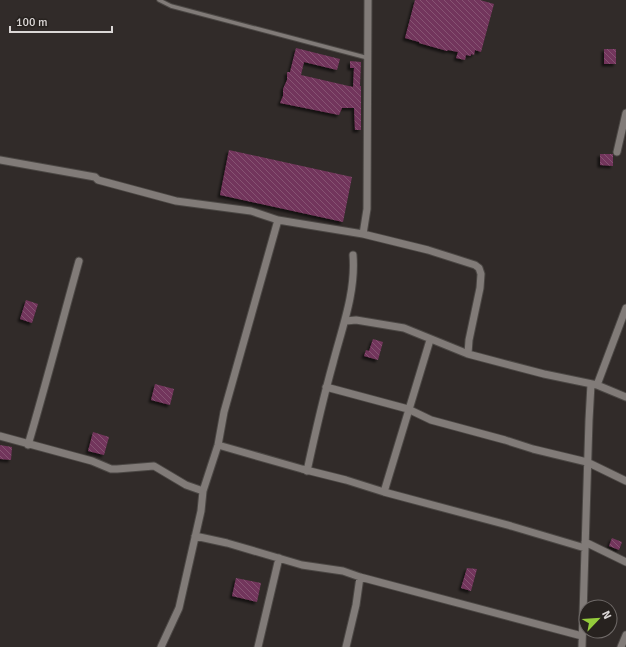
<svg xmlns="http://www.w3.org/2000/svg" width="626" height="647" viewBox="0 0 626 647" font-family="Signika,sans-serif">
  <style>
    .building { fill: url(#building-back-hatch); filter: url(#shadow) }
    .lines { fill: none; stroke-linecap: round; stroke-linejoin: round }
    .lane-casing { stroke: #4b4744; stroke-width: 5.5 }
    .street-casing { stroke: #4b4744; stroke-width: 9 }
    .lane { stroke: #817b78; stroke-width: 3.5 }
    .street { stroke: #817b78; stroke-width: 7 }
  </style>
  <defs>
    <pattern id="building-back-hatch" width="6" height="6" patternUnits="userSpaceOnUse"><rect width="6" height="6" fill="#72355b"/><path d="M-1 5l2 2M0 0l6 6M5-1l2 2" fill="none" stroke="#865272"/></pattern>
    <filter id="shadow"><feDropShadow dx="-2.5" dy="2.5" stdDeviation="1" flood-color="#0009"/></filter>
  </defs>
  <rect width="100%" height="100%" fill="#312b29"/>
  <path class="building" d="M 415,0 L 480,0 L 494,4 L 481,52 L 475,50 L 474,55 L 471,54 L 471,56 L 466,55 L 465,60 L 456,58 L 458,52 L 448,50 L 447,51 L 419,43 L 419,42 L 405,38 Z
    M 296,48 L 340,59 L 337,70 L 304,62 L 301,75 L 353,87 L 354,68 L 350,68 L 350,61 L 361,62 L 360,86 L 361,86 L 361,130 L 355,130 L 354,108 L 342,108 L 339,115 L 280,103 L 283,96 L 283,89 L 287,80 L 287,72 L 290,72 Z
    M 604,49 L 616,49 L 616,64 L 604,64 Z
    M 229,150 L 352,177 L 343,222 L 220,195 Z
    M 600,154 L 613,154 L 613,166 L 600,165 Z
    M 26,300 L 38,304 L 32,323 L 20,319 Z
    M 373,339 L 383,342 L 378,360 L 364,356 L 366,350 L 369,351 Z
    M 155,384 L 174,389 L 170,405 L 151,400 Z
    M 93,432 L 109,437 L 104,455 L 88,451 Z
    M 0,445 L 12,447 L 11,460 L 0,459 Z
    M 612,538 L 622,542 L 619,550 L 609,546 Z
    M 467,568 L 477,569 L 471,591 L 461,588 Z
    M 236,578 L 261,583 L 257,602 L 232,596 Z"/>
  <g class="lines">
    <defs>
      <path id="lane" d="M 159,0 L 171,6 L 368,58"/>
      <path id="street" d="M 617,152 L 626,113
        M 0,160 L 95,177 L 98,180 L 176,201 L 251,211 L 278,220
        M 363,234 L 367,209 L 368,0
        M 346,321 L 356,320 L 404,328 L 468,354 L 544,374 L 597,385 L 626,397
        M 597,385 L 626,308
        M 326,387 L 408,409 L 431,420 L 505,440 L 533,449 L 587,462 L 626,481
        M 0,436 L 92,461 L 111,469 L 117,469 L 154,466 L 186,485 L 203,491
        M 28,445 C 46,384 62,322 79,261
        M 218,445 L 302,469 L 346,480 L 384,492 L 511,526 L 585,548
        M 307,471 C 315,434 323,399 333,363 C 342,328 356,292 353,255
        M 384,492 L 430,340
        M 195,536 L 227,543 L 302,565 L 343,571 L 360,577 L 582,636
        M 585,542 L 626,562
        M 161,647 L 179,608 L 201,511 L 203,491 L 218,445 L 224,412 L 278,220 L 363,234 L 428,250 L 475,265 L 479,268 L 481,274 L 480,288 L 469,340 L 468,354
        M 258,647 L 279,558
        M 346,647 L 356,605 L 360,577
        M 582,647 L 589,420 L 591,384
        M 621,647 L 626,635"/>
    </defs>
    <use href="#lane" class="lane-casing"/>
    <use href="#street" class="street-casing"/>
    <use href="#lane" class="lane"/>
    <use href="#street" class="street"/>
  </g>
  <g transform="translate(598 619) rotate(65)"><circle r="19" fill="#27221f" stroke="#6f6a68"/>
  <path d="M0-3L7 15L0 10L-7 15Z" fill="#94cc3c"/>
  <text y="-6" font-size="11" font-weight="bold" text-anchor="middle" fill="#dbd7d6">N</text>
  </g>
  <path d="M10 26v6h102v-6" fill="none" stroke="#dbd7d6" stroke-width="2"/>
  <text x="16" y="26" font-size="12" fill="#dbd7d6" stroke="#27221f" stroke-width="3" paint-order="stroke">100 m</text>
</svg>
